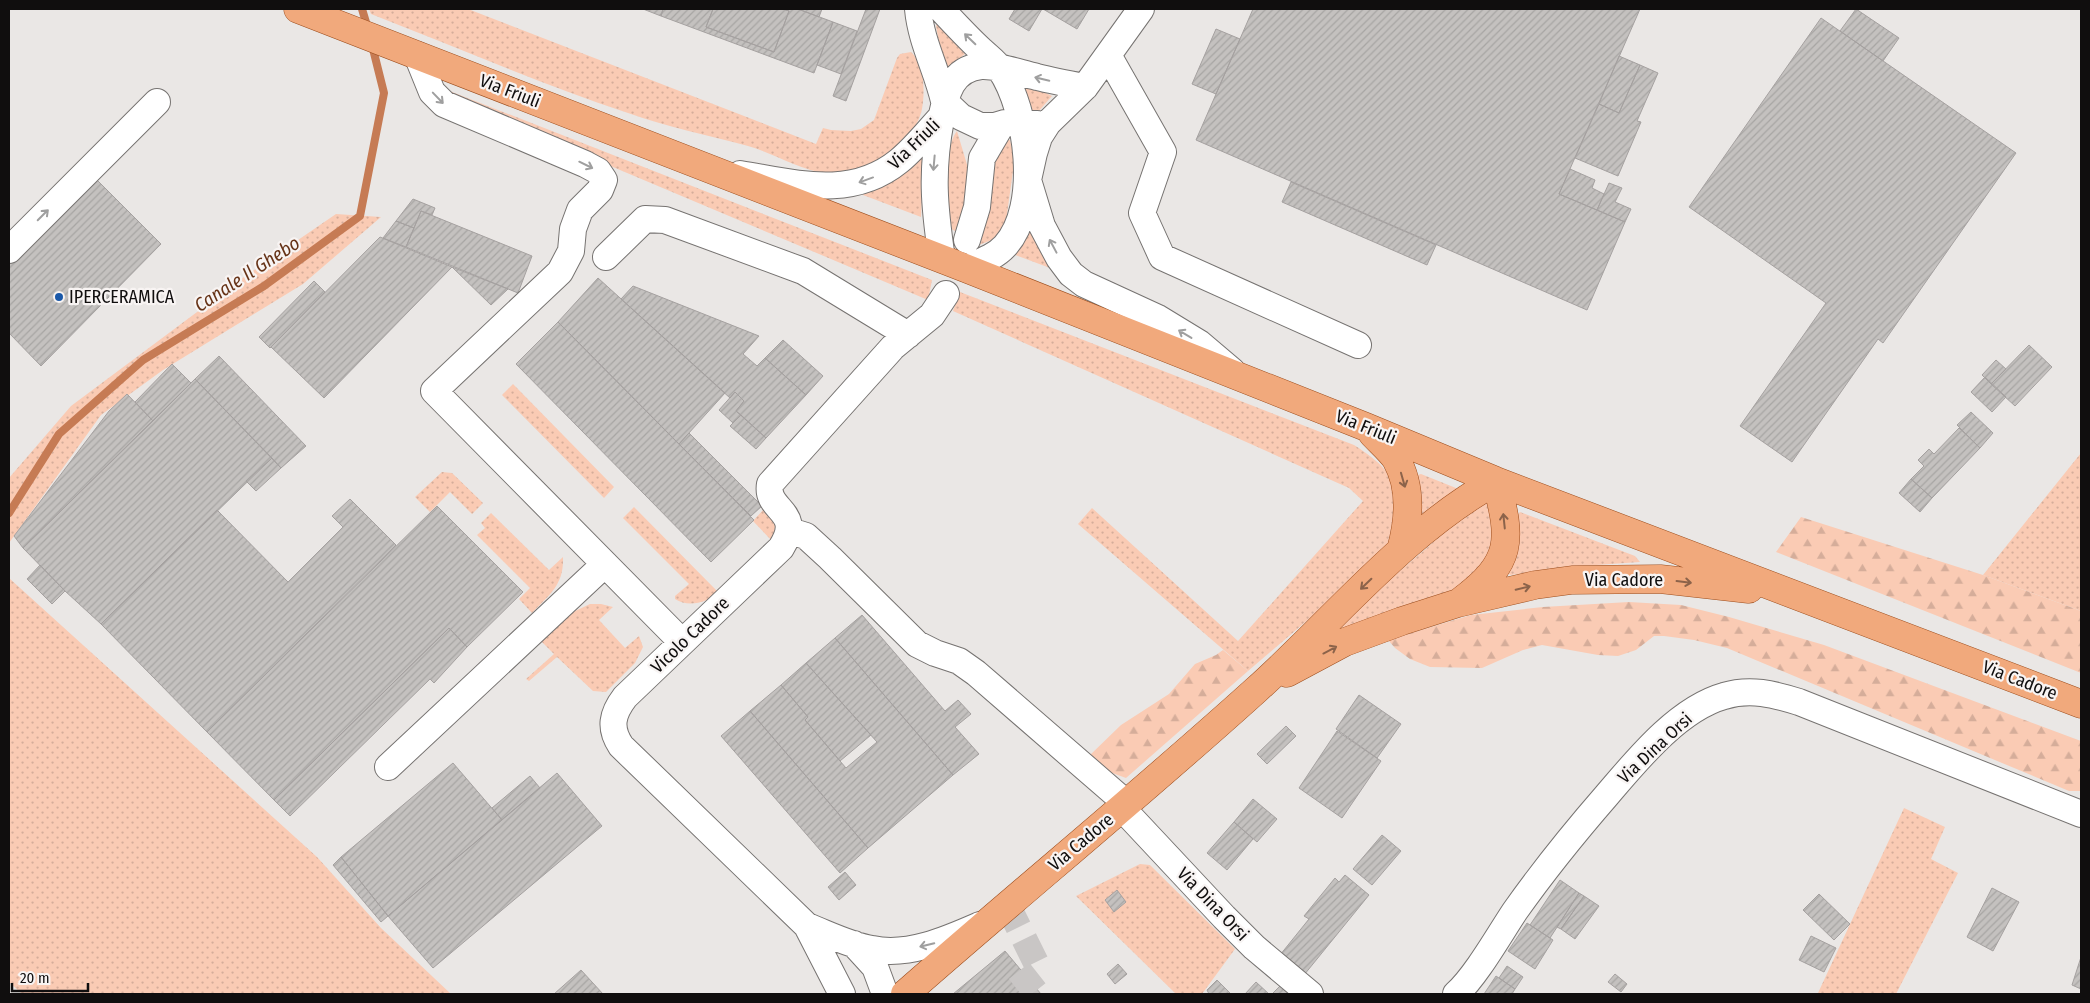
<svg xmlns="http://www.w3.org/2000/svg" width="2090" height="1003" viewBox="0 0 2090 1003" font-family="'Fira Sans Condensed',sans-serif">
  <style>
    .grass { fill: url(#grass-dots) }
    .forest { fill: url(#forest-firs) }
    .lines { fill: none; stroke-linecap: round; stroke-linejoin: round }
    .stream { stroke: #c67b54; stroke-width: 8 }
    .building { fill: url(#building-hatch); stroke: #a5a1a0 }
    .minor-tunnel { stroke: #c9c6c5; stroke-width: 26; stroke-dasharray: 26 13; stroke-linecap: butt }
    .minor-casing { stroke: #767371; stroke-width: 28 }
    .major-casing { stroke: #9c4d1d; stroke-width: 29 }
    .minor { stroke: #fff; stroke-width: 26 }
    .major { stroke: #f1a97c; stroke-width: 28 }
    .oneway { stroke: #9f9f9f }
    .oneway2 { stroke: #8c634a }
    .poi-dot { fill: #1a58a8; stroke: #f8f4f3; stroke-width: 2 }
    .labels { text-anchor: middle; dominant-baseline: central; stroke-width: 4.5; stroke-linejoin: round; paint-order: stroke }
    .street-label { font-size: 18px; fill: #100e0e; stroke: #f8f4f3 }
    .poi-label { font-size: 18px; fill: #100e0e; stroke: #f8f4f3; text-anchor: start }
    .water-label { font-size: 19px; font-style: italic; fill: #663317; stroke: #f8f4f3 }
  </style>
  <defs>
    <pattern id="grass-dots" width="8" height="8" patternUnits="userSpaceOnUse" patternTransform="scale(1.25)"><rect width="8" height="8" fill="#facbb4"/><path d="M2 2h.1M6 6h.1" fill="none" stroke="#d5ad9a" stroke-width="1.8" stroke-linecap="round"/></pattern>
    <pattern id="forest-firs" width="22" height="20" patternUnits="userSpaceOnUse" patternTransform="scale(1.25)"><rect width="22" height="20" fill="#facbb4"/><path d="M5 1l3.5 6h-7zM16 11l3.5 6h-7z" fill="#d5ad9a"/></pattern>
    <pattern id="building-hatch" width="6" height="6" patternUnits="userSpaceOnUse" patternTransform="scale(1.25)"><rect width="6" height="6" fill="#c4c1bf"/><path d="M-1 1l2-2M0 6l6-6M5 7l2-2" fill="none" stroke="#a7a5a3"/></pattern>
  </defs>
  <rect width="100%" height="100%" fill="#eae7e5"/>
  <path class="grass" d="M 369,9 L 468,9 L 816,144 L 823,128 L 831,130 L 851,131 L 861,129 L 874,120 L 897,58 L 900,54 L 911,52 C 925,64 925,92 922,109 C 915,145 861,177 826,173 C 799,170 774,153 748,146 C 708,135 667,127 628,113 C 541,84 456,47 371,14 Z
    M 937,24 L 965,54 L 949,66 L 946,66 L 940,48 L 936,26 Z
    M 1023,86 L 1040,90 L 1052,96 L 1038,112 L 1031,111 Z
    M 442,88 L 932,280 L 928,300 L 478,110 Z
    M 957,131 L 968,168 L 970,182 L 959,233 L 951,229 C 944,207 943,149 957,131 Z
    M 1007,140 L 1010,140 L 1014,157 L 1013,171 L 1006,221 L 994,239 L 979,245 L 975,243 L 989,171 Z
    M 924,151 L 921,217 L 863,195 L 864,193 Z
    M 336,214 L 381,217 L 303,284 L 163,370 L 101,415 L 9,543 L 9,478 L 71,406 L 244,277 Z
    M 1029,223 L 1050,268 L 1013,254 Z
    M 960,292 L 1354,445 C 1385,465 1403,481 1395,521 C 1394,527 1393,535 1391,540 C 1388,547 1382,554 1378,560 L 1248,671 L 1078,524 L 1092,508 L 1238,641 L 1363,501 L 1349,488 L 953,311 Z
    M 513,384 L 614,487 L 604,498 L 502,395 Z
    M 2081,453 L 2081,611 L 1983,575 Z
    M 442,472 L 452,473 L 483,503 L 472,514 L 450,492 L 430,512 L 415,497 Z
    M 1421,474 L 1456,488 L 1456,491 L 1421,517 L 1421,497 L 1417,477 L 1417,475 Z
    M 1486,503 L 1488,504 L 1493,518 L 1492,552 L 1462,589 L 1323,636 L 1428,547 L 1459,517 Z
    M 634,507 L 719,593 C 707,602 689,608 675,599 L 675,596 L 689,584 L 623,518 Z
    M 764,509 L 777,526 L 772,541 L 753,521 Z
    M 1520,512 L 1635,556 L 1640,562 L 1582,566 L 1510,575 L 1508,572 L 1517,515 Z
    M 491,513 L 549,570 L 563,557 C 564,585 550,594 532,613 L 519,599 L 530,588 L 477,535 L 485,528 L 481,523 Z
    M 9,578 L 317,857 L 381,928 L 451,994 L 22,994 L 9,982 Z
    M 590,604 L 601,604 L 613,607 L 599,620 L 625,648 L 639,636 L 643,647 L 635,663 L 606,692 L 593,691 L 557,657 L 529,681 L 526,679 L 554,654 L 541,641 L 571,613 Z
    M 1904,808 L 1945,827 L 1931,859 L 1958,873 L 1896,994 L 1818,993 Z
    M 1140,864 L 1150,865 L 1235,949 L 1202,994 L 1176,994 L 1076,896 Z"/>
  <path class="forest" d="M 1801,517 L 1983,575 L 2081,611 L 2081,673 L 1776,552 Z
    M 1629,602 L 1681,605 L 1729,617 L 1824,645 L 2081,741 L 2081,791 L 2069,791 L 1727,648 L 1694,640 L 1664,636 L 1654,636 L 1636,650 L 1618,656 L 1598,655 L 1542,645 L 1523,650 L 1482,668 L 1430,667 L 1410,659 L 1395,648 L 1388,640 L 1471,615 L 1543,607 Z
    M 1223,650 L 1248,671 L 1126,778 L 1104,770 L 1089,756 L 1121,725 L 1169,694 L 1195,664 L 1216,655 Z"/>
  <g class="lines">
    <path class="stream" d="M 362,9 L 368,29
      M 9,513 L 59,434 L 143,360 L 264,286 L 360,216 L 384,93 L 372,45"/>
  </g>
  <path class="building" d="M 643,9 L 663,9 L 661,16 Z
    M 663,9 L 713,9 L 706,27 L 774,52 L 789,11 L 783,9 L 798,9 L 833,22 L 814,73 L 661,16 Z
    M 713,9 L 783,9 L 789,11 L 774,52 L 706,27 Z
    M 798,9 L 822,9 L 819,17 Z
    M 866,9 L 880,9 L 846,101 L 833,96 Z
    M 1015,9 L 1042,9 L 1029,31 L 1009,19 Z
    M 1043,9 L 1089,9 L 1077,29 Z
    M 1253,9 L 1640,9 L 1559,194 L 1625,222 L 1587,310 L 1196,140 Z
    M 1856,9 L 1899,38 L 1883,61 L 1840,31 Z
    M 1821,18 L 2016,153 L 1883,343 L 1878,339 L 1792,462 L 1740,426 L 1826,303 L 1689,207 Z
    M 833,22 L 857,31 L 841,74 L 817,65 Z
    M 1216,29 L 1240,39 L 1216,94 L 1192,84 Z
    M 1619,56 L 1640,65 L 1619,113 L 1599,104 Z
    M 1640,65 L 1658,73 L 1637,121 L 1641,122 L 1618,176 L 1575,158 L 1599,104 L 1619,113 Z
    M 1570,169 L 1595,180 L 1592,188 L 1604,194 L 1597,210 L 1559,194 Z
    M 94,177 L 161,244 L 41,366 L 9,333 L 9,262 Z
    M 1291,182 L 1436,245 L 1427,265 L 1282,202 Z
    M 1609,183 L 1622,188 L 1615,202 L 1631,209 L 1625,222 L 1597,210 Z
    M 413,199 L 435,208 L 432,215 L 421,211 L 414,228 L 396,221 Z
    M 421,211 L 532,256 L 518,293 L 406,247 Z
    M 396,221 L 414,228 L 406,247 L 383,238 Z
    M 380,237 L 452,267 L 324,398 L 271,347 Z
    M 452,267 L 508,289 L 491,305 Z
    M 598,278 L 725,393 L 679,444 L 558,322 Z
    M 314,281 L 325,292 L 270,348 L 259,337 Z
    M 633,286 L 759,336 L 743,354 L 757,366 L 765,358 L 806,395 L 766,438 L 736,411 L 744,401 L 735,392 L 730,398 L 621,299 Z
    M 558,322 L 754,520 L 711,562 L 516,364 Z
    M 783,340 L 823,376 L 806,395 L 765,358 Z
    M 2029,345 L 2052,367 L 2015,406 L 1991,384 Z
    M 219,356 L 306,446 L 281,468 L 195,379 Z
    M 1996,360 L 2006,369 L 1991,384 L 1982,375 Z
    M 172,364 L 191,383 L 153,421 L 135,402 Z
    M 1985,377 L 2006,397 L 1992,412 L 1971,392 Z
    M 195,379 L 272,458 L 101,624 L 65,591 L 23,548 Z
    M 735,392 L 744,401 L 736,411 L 741,415 L 733,423 L 719,410 Z
    M 127,394 L 153,421 L 23,548 L 14,536 L 109,411 Z
    M 1971,412 L 1993,433 L 1980,448 L 1957,425 Z
    M 741,415 L 766,438 L 756,449 L 730,426 Z
    M 1959,428 L 1980,448 L 1932,498 L 1911,479 L 1924,466 L 1918,460 L 1929,449 L 1934,454 Z
    M 689,433 L 762,506 L 751,516 L 679,444 Z
    M 272,458 L 281,468 L 256,491 L 246,481 Z
    M 1911,479 L 1932,498 L 1920,512 L 1899,493 Z
    M 350,499 L 396,545 L 207,732 L 101,624 L 217,510 L 288,582 L 343,527 L 332,516 Z
    M 437,506 L 523,592 L 467,647 L 449,628 L 274,800 L 207,732 Z
    M 40,565 L 65,591 L 52,604 L 27,579 Z
    M 862,615 L 945,711 L 958,700 L 971,714 L 955,727 L 979,754 L 953,775 L 835,638 Z
    M 449,628 L 467,647 L 434,683 L 430,679 L 290,816 L 274,800 Z
    M 835,638 L 953,775 L 868,848 L 750,711 L 781,685 L 808,717 L 805,720 L 846,768 L 877,742 L 806,663 Z
    M 806,663 L 871,735 L 840,761 L 805,720 L 808,717 L 781,685 Z
    M 1359,695 L 1401,724 L 1377,758 L 1336,729 Z
    M 750,711 L 868,848 L 840,873 L 721,736 Z
    M 1286,726 L 1296,736 L 1267,764 L 1257,754 Z
    M 1337,731 L 1381,761 L 1342,818 L 1299,788 Z
    M 453,763 L 502,820 L 388,916 L 341,857 Z
    M 557,773 L 602,826 L 433,968 L 388,916 Z
    M 530,776 L 540,788 L 502,820 L 492,808 Z
    M 1253,799 L 1277,819 L 1257,842 L 1234,822 Z
    M 1234,822 L 1253,839 L 1227,870 L 1207,853 Z
    M 1382,835 L 1401,851 L 1372,885 L 1353,869 Z
    M 341,857 L 388,916 L 381,922 L 333,865 Z
    M 845,872 L 856,885 L 839,900 L 828,887 Z
    M 1345,875 L 1369,895 L 1304,975 L 1280,955 L 1309,919 L 1304,916 L 1335,878 L 1339,882 Z
    M 1560,880 L 1579,893 L 1550,938 L 1530,925 Z
    M 1992,888 L 2019,902 L 1993,951 L 1967,937 Z
    M 1117,890 L 1126,902 L 1114,912 L 1105,900 Z
    M 1579,893 L 1584,896 L 1561,929 L 1557,927 Z
    M 1819,894 L 1850,924 L 1834,940 L 1803,910 Z
    M 1584,896 L 1599,906 L 1575,939 L 1561,929 Z
    M 1527,923 L 1553,940 L 1535,969 L 1508,951 Z
    M 1811,936 L 1836,948 L 1824,972 L 1799,960 Z
    M 1005,951 L 1041,994 L 953,994 Z
    M 2081,957 L 2081,989 L 2072,985 Z
    M 1118,964 L 1127,974 L 1115,984 L 1107,974 Z
    M 1507,966 L 1523,977 L 1515,989 L 1499,978 Z
    M 581,970 L 603,994 L 554,994 Z
    M 1615,974 L 1627,984 L 1621,992 L 1608,982 Z
    M 1496,976 L 1515,989 L 1512,994 L 1484,994 Z
    M 1217,980 L 1231,994 L 1209,994 L 1207,990 Z
    M 1285,981 L 1298,994 L 1272,994 Z
    M 1256,982 L 1269,994 L 1245,994 Z"/>
  <g class="lines">
    <path class="minor-tunnel" d="M 1007,904 L 1040,971 L 1011,994"/>
    <defs>
      <path id="minor" d="M 918,9 C 921,42 937,70 944,101
        M 941,9 C 954,23 967,37 981,50 C 987,56 996,62 1000,69 C 1028,110 1041,207 1005,246 C 994,258 979,262 965,268
        M 1141,9 L 1085,87 L 1048,123 L 1039,137 L 1034,153 L 1028,180 L 1042,226 L 1059,258 L 1071,274 L 1084,284 L 1158,318 L 1199,343 L 1232,371
        M 417,55 L 432,92 L 444,104 L 585,164 L 598,171 L 604,180 L 600,190 L 580,210 L 573,229 L 571,251 L 560,272 L 434,391 L 682,642
        M 1108,55 L 1163,152 L 1142,213 L 1162,257 L 1358,345
        M 944,101 L 961,117 L 980,126 L 995,126 L 1005,123 L 1037,124
        M 740,174 C 796,183 851,200 899,161 C 915,148 928,131 942,116
        M 967,240 L 977,207 L 982,158 L 1002,124
        M 9,250 L 157,102
        M 606,257 L 645,219 L 665,220 L 803,271 L 908,335
        M 942,259 C 934,206 931,171 941,119 C 946,95 951,69 981,66 C 999,65 1019,73 1037,77 C 1053,81 1069,84 1085,87
        M 790,531 L 806,536 L 830,558 L 917,644 L 935,653 L 959,661 L 976,673 L 1126,803
        M 388,767 L 605,564
        M 1121,807 L 1224,917 L 1254,947 L 1310,994
        M 807,926 C 828,934 849,945 872,949 C 908,957 948,939 980,925
        M 854,944 L 875,967 L 885,994
        M 842,994 L 807,926 L 621,746 C 609,728 612,714 625,697 L 781,548 C 805,510 765,512 770,484 L 893,347 L 932,315 L 946,294
        M 1456,994 C 1476,976 1499,935 1515,911 C 1544,870 1574,833 1607,795 C 1637,760 1678,709 1724,696 C 1750,688 1774,694 1799,702 L 2081,814"/>
      <path id="major" d="M 298,9 L 965,268 L 1366,427 L 1496,481 L 2081,704
        M 1372,433 C 1379,441 1390,450 1396,459 C 1412,487 1409,521 1401,550
        M 1461,601 C 1513,562 1512,541 1496,481
        M 1287,673 L 1345,642 L 1402,621 L 1458,603 L 1535,585 L 1572,580 L 1660,579 L 1749,589
        M 905,994 C 1021,892 1141,794 1256,690 C 1334,620 1403,533 1496,481"/>
    </defs>
    <use href="#minor" class="minor-casing"/>
    <use href="#major" class="major-casing"/>
    <use href="#minor" class="minor"/>
    <use href="#major" class="major"/>
  </g>
  <defs><path id="oneway-shaft" d="M-6 0H5M1.5-3L5.5 0L1.5 3" fill="none" stroke-width="1.6" stroke-linecap="round" stroke-linejoin="round" transform="scale(1.25)"/></defs>
  <g class="oneway">
    <use href="#oneway-shaft" transform="translate(970 39) rotate(-136)"/>
    <use href="#oneway-shaft" transform="translate(1042 79) rotate(-167)"/>
    <use href="#oneway-shaft" transform="translate(438 98) rotate(46)"/>
    <use href="#oneway-shaft" transform="translate(934 163) rotate(95)"/>
    <use href="#oneway-shaft" transform="translate(586 165) rotate(26)"/>
    <use href="#oneway-shaft" transform="translate(866 180) rotate(160)"/>
    <use href="#oneway-shaft" transform="translate(43 215) rotate(-45)"/>
    <use href="#oneway-shaft" transform="translate(1053 246) rotate(-118)"/>
    <use href="#oneway-shaft" transform="translate(1185 334) rotate(-149)"/>
    <use href="#oneway-shaft" transform="translate(927 945) rotate(166)"/>
  </g>
  <g class="oneway2">
    <use href="#oneway-shaft" transform="translate(1403 480) rotate(74)"/>
    <use href="#oneway-shaft" transform="translate(1504 521) rotate(-96)"/>
    <use href="#oneway-shaft" transform="translate(1684 582) rotate(7)"/>
    <use href="#oneway-shaft" transform="translate(1366 584) rotate(136)"/>
    <use href="#oneway-shaft" transform="translate(1523 588) rotate(-13)"/>
    <use href="#oneway-shaft" transform="translate(1330 650) rotate(-28)"/>
  </g>
  <circle class="poi-dot" cx="59" cy="297" r="5"/>
  <g class="labels">
    <g class="street-label">
      <text transform="translate(510 91) rotate(21)">Via Friuli</text>
      <text transform="translate(914 144) rotate(-44)">Via Friuli</text>
      <text transform="translate(1366 427) rotate(22)">Via Friuli</text>
      <text x="1624" y="580">Via Cadore</text>
      <text transform="translate(690 635) rotate(-44)">Vicolo Cadore</text>
      <text transform="translate(2020 680) rotate(21)">Via Cadore</text>
      <text transform="translate(1655 748) rotate(-43)">Via Dina Orsi</text>
      <text transform="translate(1081 842) rotate(-40)">Via Cadore</text>
      <text transform="translate(1213 904) rotate(46)">Via Dina Orsi</text>
    </g>
    <g class="poi-label">
      <text x="69" y="297">IPERCERAMICA</text>
    </g>
    <g class="water-label">
      <text transform="translate(247 274) rotate(-33)">Canale Il Ghebo</text>
    </g>
  </g>
  <rect width="2090" height="1003" fill="none" stroke="#100e0e" stroke-width="20"/>
  <path d="M12 983v8h76v-8" fill="none" stroke="#100e0e" stroke-width="2.5"/>
  <text x="20" y="983" font-size="15" fill="#100e0e" stroke="#f8f4f3" stroke-width="4" paint-order="stroke">20 m</text>
</svg>
